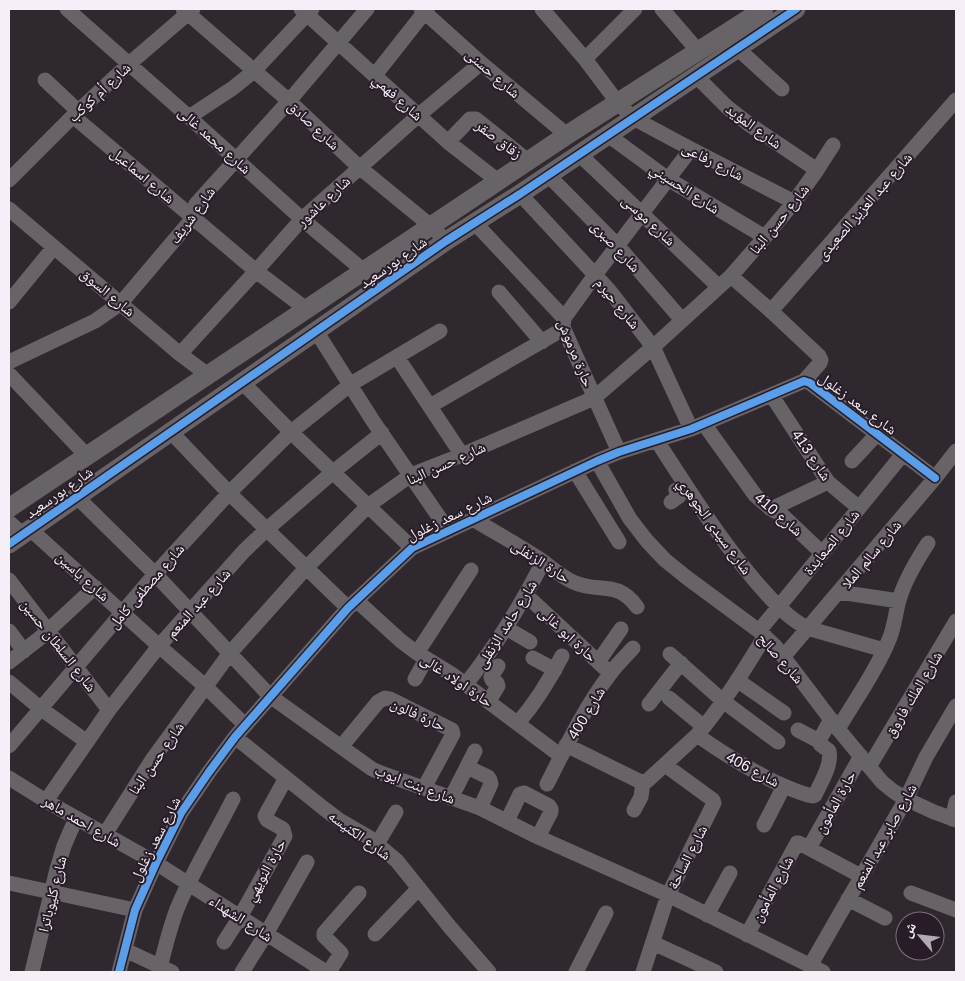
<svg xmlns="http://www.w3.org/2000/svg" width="965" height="981" viewBox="0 0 965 981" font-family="Helvetica,'Noto Naskh Arabic',sans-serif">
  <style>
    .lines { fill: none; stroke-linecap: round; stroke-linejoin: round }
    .minor { stroke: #686366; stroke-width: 15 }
    .tertiary { stroke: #686366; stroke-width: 19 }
    .cycleway-casing { stroke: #271c28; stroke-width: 11 }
    .cycleway { stroke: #5a9eea; stroke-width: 8 }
    .labels { text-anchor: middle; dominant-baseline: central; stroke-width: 4; stroke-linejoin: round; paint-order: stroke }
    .street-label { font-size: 15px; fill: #f7eff7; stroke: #271c28 }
  </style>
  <rect width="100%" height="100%" fill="#2f292f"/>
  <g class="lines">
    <path class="minor" d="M 67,9 L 189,117 L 302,219 L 364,271
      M 183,9 L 289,101 L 359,167 L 431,226 L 446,241
      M 301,9 L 448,142 L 498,181
      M 421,9 L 481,63 L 567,135
      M 542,9 L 585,59 L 618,103 L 633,118 L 691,149 L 794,202
      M 662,9 L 698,51
      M 737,48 L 782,89
      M 585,59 L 635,9
      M 375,75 L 427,9
      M 696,76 L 727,107 L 750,125 L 817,170
      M 45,80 L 78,111
      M 73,116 L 256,271 L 306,309
      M 189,117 L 233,88 L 254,71 L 312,9
      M 608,135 L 668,179 L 765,237
      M 448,142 L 470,119 L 476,119 L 528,161
      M 579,154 L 719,287
      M 548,175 L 617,245 L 682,320
      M 9,180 L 73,116 L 129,64 L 193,9
      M 520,194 L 609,290 L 653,347 L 691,429
      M 9,209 L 180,354 L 208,375
      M 475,223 L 564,318 L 563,327 L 619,452
      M 731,276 L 771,311 L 819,356 L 821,360 L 820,363 L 804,381
      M 499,292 L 542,342
      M 9,302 L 54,247
      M 771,311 L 956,100
      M 564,318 L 595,275 L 691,149
      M 316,331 L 373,421 L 448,530
      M 180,354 L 256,271 L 302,219 L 419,115 L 481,63
      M 397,357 L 462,455
      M 9,362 L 95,321 L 121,303 L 193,218 L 193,214 L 196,204 L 289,101 L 367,9
      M 9,374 L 87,456
      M 242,382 L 291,432 L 412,548
      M 772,396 L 828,482 L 859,508
      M 430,406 L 558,332 L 563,327
      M 704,424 L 755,495 L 771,509 L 782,515 L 822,553
      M 171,432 L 229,493 L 348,608
      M 657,441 C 688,489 719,538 756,582 C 772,600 786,617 807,628 L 884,650
      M 597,461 L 630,519 L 647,541 L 665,560 L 686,577 L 759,631 L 776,647 L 838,729 L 882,782 L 893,791 L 906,799 L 934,812 L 956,820
      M 852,461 L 877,434
      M 575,471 L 619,542
      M 77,497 L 155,574 L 270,696 L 372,769 L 381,773 L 480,808 L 538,837 L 668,895 L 823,972
      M 671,502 L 678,497 L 676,490 L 685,485
      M 771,509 L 828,482
      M 473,519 C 494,532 517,544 538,558 C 550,566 560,576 573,582 C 599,594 617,579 637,607
      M 9,522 L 22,534
      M 30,529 L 159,646 L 206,687 L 245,725
      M 9,580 L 109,710
      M 839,592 L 899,601
      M 526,595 L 610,673
      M 356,600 L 401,641 L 417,653 L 453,675 L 561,756
      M 506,628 L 530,642
      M 9,631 L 24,651
      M 759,631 L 903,454
      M 417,653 L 471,570
      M 670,654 L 723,701 L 778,742
      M 784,656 L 935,478 L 956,451
      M 533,658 L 555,670
      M 9,662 L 40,638 L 95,587
      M 598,662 L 621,629
      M 415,679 L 426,659
      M 737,680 L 784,713
      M 9,682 L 40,708 L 87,742
      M 466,684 C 496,646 521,605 543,562
      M 669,698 L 704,727
      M 489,701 L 498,686 L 497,683 L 492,680 L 491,677 L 498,666
      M 649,704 L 681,663
      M 518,723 C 537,701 549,681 562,656
      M 838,729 C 855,700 875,673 888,642 C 895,628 895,612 900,597 C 906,578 917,560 928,543
      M 798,730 L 819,741
      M 697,735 C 722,753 749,769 777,783 C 789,788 801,794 813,796 L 815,795 C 821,782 832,765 829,751 L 820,744 L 819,741 L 831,719
      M 235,737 L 322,807 L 339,820 L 370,838 L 397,861 L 449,926 L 489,972
      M 566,745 L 641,782 L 647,781 L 697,735 C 723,705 744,670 765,636
      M 9,746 L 155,574 L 229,493 L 291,432 L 351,384 L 440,331
      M 341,747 L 378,702 L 385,698 L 390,699 L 452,730 L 453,734 L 424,788
      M 467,767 L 488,777 L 490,780 L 491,784 L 480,808
      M 869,767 L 956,621
      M 9,778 L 46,801 L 156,863 L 326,972
      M 547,784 C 566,747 584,708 610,674 C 616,665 625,657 633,648
      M 451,798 L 475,751
      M 46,801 L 109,710 L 159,646 L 244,551 L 266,530 L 333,472 L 382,433
      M 634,810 L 641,797 L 643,782
      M 952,819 L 956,802
      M 507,821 L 520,794 L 524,793 L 549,806 L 551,809 L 551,812 L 538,837
      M 764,825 L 784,786
      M 105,834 L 152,760 L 230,653 L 306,568 L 369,505 L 411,475 L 462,455 L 594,398 L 653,347 L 731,276 L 765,237 L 794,202 L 817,170 L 833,145
      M 377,844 L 396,812
      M 809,848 L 861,756
      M 9,883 L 135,910
      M 911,893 L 956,910
      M 848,899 L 885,918
      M 707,915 L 730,873
      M 375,934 L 419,888
      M 747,935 L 797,843 L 799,843 L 861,876
      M 224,942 L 240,917 L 285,836 L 283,829 L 267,820 L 265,816 L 286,778
      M 653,943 L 716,972
      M 125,950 L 172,972
      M 810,966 L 906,799 L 926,757 L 956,706
      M 32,972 L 57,869 L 64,846 L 76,818
      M 119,972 L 135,910 L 156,863 L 181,813 L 209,772 L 235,737 L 348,608 L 412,548 L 597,461 L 619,452 L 691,429 L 804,381 L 810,383 L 935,478
      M 159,972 C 164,951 169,930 177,909 C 192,872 215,835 233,799
      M 242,972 L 266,934 L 307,862
      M 329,972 L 341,953 L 324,936 L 324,933 L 359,893
      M 576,972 L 606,913
      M 643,972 L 668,895 L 714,803 L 713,800 L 665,765"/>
    <path class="tertiary" d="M 9,508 L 567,135 L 764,9
      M 9,544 L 446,241 L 520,194 L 796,9"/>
    <defs>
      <path id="cycleway" d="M 9,544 L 446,241 L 520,194 L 796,9
        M 119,972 L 135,910 L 156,863 L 181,813 L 209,772 L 235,737 L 348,608 L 412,548 L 597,461 L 619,452 L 691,429 L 804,381 L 810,383 L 935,478"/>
    </defs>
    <use href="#cycleway" class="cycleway-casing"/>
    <use href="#cycleway" class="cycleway"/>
  </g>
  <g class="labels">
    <g class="street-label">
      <text transform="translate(493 73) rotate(41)">شارع حسنى</text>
      <text transform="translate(99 92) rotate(-43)">شارع أم كوكب</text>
      <text transform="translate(398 97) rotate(42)">شارع فهمي</text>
      <text transform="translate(314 125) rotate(43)">شارع صادق</text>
      <text transform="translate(754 126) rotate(36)">شارع المؤيد</text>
      <text transform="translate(499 139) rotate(37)">زقاق صقر</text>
      <text transform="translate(215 140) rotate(42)">شارع محمد غالى</text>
      <text transform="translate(713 161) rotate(27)">شارع رفاعى</text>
      <text transform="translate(143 175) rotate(40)">شارع اسماعيل</text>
      <text transform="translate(685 188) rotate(33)">شارع الحسيني</text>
      <text transform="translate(323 201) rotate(-43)">شارع عاشور</text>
      <text transform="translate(864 206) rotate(-49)">شارع عبد العزيز الصعيدى</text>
      <text transform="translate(192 215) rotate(-54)">شارع شريف</text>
      <text transform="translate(779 219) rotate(-51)">شارع حسن البنا</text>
      <text transform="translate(649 220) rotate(43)">شارع موسى</text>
      <text transform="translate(616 246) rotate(47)">شارع صبرى</text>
      <text transform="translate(393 262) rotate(-35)">شارع بورسعيد</text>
      <text transform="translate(108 292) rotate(40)">شارع السوق</text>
      <text transform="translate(618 303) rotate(51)">شارع حيرم</text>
      <text transform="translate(576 353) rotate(68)">حارة مرموش</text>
      <text transform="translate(858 403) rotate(37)">شارع سعد زغلول</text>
      <text transform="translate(812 455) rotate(56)">شارع 413</text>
      <text transform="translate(446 463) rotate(-24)">شارع حسن البنا</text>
      <text transform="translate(59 492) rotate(-35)">شارع بورسعيد</text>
      <text transform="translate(779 514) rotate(41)">شارع 410</text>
      <text transform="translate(449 516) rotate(-26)">شارع سعد زغلول</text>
      <text transform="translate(715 526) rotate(54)">شارع سيدى الجوهري</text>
      <text transform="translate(831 542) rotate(-51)">شارع الصعايدة</text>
      <text transform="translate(871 554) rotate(-50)">شارع سالم الملا</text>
      <text transform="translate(541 561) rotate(33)">حارة الزنفلى</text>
      <text transform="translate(83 576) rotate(42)">شارع ياسين</text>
      <text transform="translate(146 586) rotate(-49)">شارع مصطفى كامل</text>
      <text transform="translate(198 603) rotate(-48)">شارع عبد المنعم</text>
      <text transform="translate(506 624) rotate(-58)">شارع حامد الزنفلى</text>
      <text transform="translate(568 634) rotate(43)">حارة ابو غالى</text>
      <text transform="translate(59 645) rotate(52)">شارع السلطان حسين</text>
      <text transform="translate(781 658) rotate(49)">شارع صالح</text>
      <text transform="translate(457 680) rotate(34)">حارة اولاد غالى</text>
      <text transform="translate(913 694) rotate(-59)">شارع الملك فاروق</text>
      <text transform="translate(586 713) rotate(-59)">شارع 400</text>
      <text transform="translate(418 714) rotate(25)">حارة فالون</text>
      <text transform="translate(156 758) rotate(-55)">شارع حسن البنا</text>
      <text transform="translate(753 769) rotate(28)">شارع 406</text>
      <text transform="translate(415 784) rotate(21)">شارع بنت ايوب</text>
      <text transform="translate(835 802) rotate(-61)">حارة المأمون</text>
      <text transform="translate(82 821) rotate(30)">شارع احمد ماهر</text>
      <text transform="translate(360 835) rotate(36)">شارع الكنيسه</text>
      <text transform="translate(884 836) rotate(-61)">شارع صابر عبد المنعم</text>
      <text transform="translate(155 839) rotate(-63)">شارع سعد زغلول</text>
      <text transform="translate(687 857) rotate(-63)">شارع الساحة</text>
      <text transform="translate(265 870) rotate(-61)">حارة النويهي</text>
      <text transform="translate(772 889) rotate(-62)">شارع المأمون</text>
      <text transform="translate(52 894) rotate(-76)">شارع كليوباترا</text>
      <text transform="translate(241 918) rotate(33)">شارع الشهداء</text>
    </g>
  </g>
  <rect width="965" height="981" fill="none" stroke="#f7eff7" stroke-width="20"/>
  <g transform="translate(920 936) rotate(298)"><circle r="24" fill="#271c28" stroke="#7a707b"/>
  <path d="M0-4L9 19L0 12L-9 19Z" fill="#b1aab1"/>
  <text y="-8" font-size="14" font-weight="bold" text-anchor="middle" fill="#f7eff7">ش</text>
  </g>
</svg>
